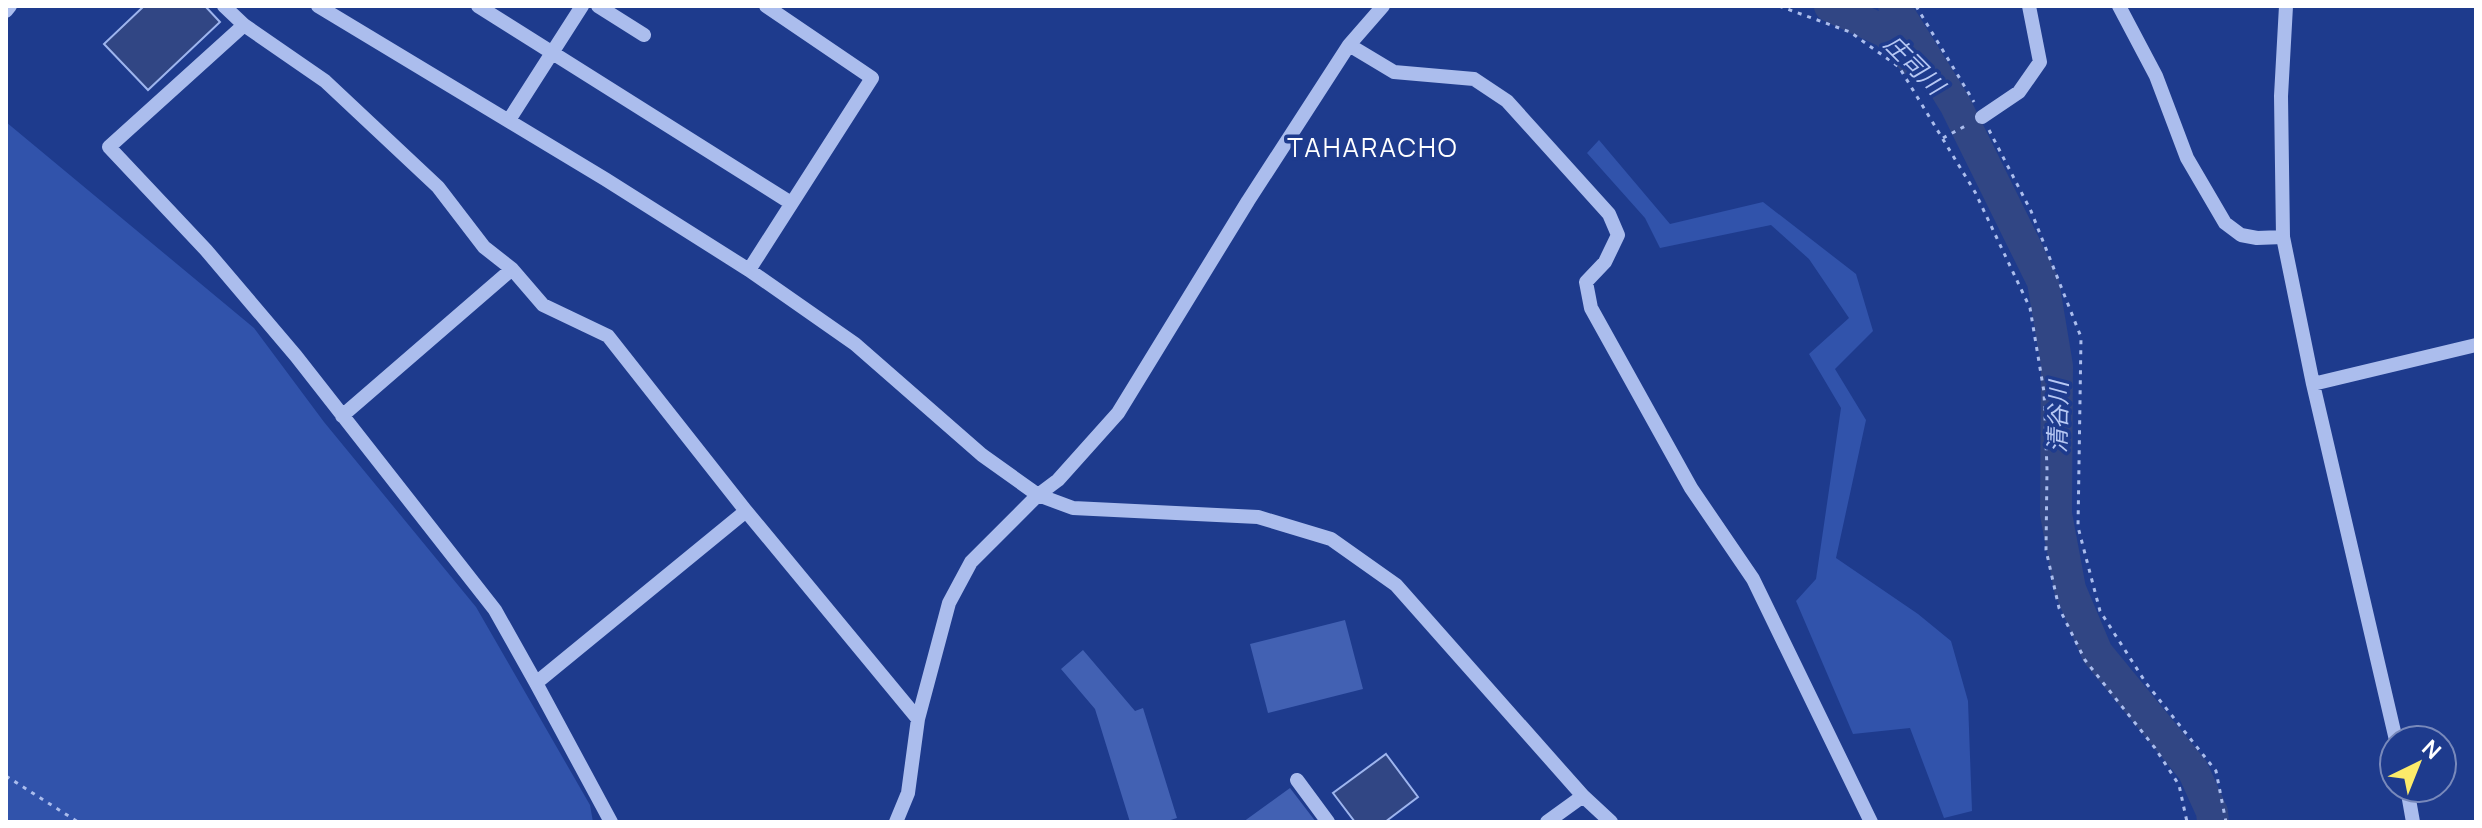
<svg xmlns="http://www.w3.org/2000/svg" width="2482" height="828" viewBox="0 0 2482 828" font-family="Manrope,'Noto Sans JP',sans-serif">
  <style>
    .green { fill: #3153ab }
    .water { fill: #314684; stroke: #9eb5ee; stroke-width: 2 }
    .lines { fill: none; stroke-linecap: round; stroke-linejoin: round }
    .river { stroke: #314684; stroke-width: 32 }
    .building { fill: #4261b3 }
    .path { stroke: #abbded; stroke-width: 3; stroke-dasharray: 4 6; stroke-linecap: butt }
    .minor { stroke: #abbded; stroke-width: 14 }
    .labels { text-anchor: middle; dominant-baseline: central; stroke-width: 7; stroke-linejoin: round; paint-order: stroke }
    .water-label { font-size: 24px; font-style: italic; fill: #b7c8f4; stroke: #1e3b8d }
    .quarter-label { font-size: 26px; letter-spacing: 2px; fill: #fff; stroke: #1e3b8d }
  </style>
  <rect width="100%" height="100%" fill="#1e3b8d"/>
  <path class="green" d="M 6,122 L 254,328 L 324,422 L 476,607 L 590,805 L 593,822 L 6,822 Z
    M 1599,140 L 1670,224 L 1763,202 L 1856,274 L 1873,331 L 1835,369 L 1866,420 L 1836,558 L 1918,614 L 1951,641 L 1968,701 L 1972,811 L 1944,818 L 1910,728 L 1853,734 L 1796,601 L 1816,579 L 1841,408 L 1809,354 L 1849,318 L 1809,259 L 1771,225 L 1660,248 L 1645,218 L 1587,153 Z"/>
  <path class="water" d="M 144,6 L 205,6 L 220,22 L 148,90 L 104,44 Z
    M 1386,754 L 1418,797 L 1385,822 L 1355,822 L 1333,793 Z"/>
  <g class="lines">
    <path class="river" d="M 1830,6 L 1886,32 L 1914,61
      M 1894,6 L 1955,104 L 2043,282 L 2057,366 L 2056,514 L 2070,589 L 2097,653 L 2193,770 L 2212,812 L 2213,822"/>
  </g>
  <path class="building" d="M 1345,620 L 1363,689 L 1268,713 L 1250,644 Z
    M 1083,650 L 1135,711 L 1143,708 L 1177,818 L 1164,822 L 1130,822 L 1095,709 L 1061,669 Z
    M 1290,788 L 1316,822 L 1243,822 Z"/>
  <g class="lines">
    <path class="path" d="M 1779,6 L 1850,32 L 1899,67 L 1975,192 L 2030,308 L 2044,392 L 2047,469 L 2046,550 L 2059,608 L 2085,660 L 2155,748 L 2179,785 L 2187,822
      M 1916,6 L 1974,102
      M 1989,130 L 2031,211 L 2081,337 L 2078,527 L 2100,611 L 2146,683 L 2216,771 L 2226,822
      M 1943,138 L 1967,125
      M 6,776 L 78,822"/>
    <path class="minor" d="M 224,6 L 244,25 L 325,81 L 438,187 L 484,247 L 512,269 L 543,305 L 608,336 L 746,511 L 918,719
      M 318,6 L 605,179 L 749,270 L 855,344 L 982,455 L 1038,495 L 1073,508 L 1258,517 L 1331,539 L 1396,585 L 1583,796 L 1611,822
      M 478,6 L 791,203
      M 598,6 L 644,35
      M 2119,6 L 2156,76 L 2187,158 L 2225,223 L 2241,235 L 2257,238 L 2283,237
      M 2286,6 L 2281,96 L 2283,237 L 2313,384 L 2396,740
      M 6,11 L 10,6
      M 244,25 L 109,147 L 206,250 L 296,356 L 495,610 L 536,683 L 611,822
      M 1349,45 L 1394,72 L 1474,79 L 1507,101 L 1609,214 L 1618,235 L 1605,262 L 1586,282 L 1591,308 L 1691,488 L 1753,579 L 1871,822
      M 1982,117 L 2019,92 L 2040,62 L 2029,6
      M 509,120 L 582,6
      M 749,270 L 872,78 L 766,6
      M 2313,384 L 2476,345
      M 342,416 L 512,269
      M 536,683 L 746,511
      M 1297,780 L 1328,822
      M 2407,788 L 2413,822
      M 896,822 L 908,793 L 918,719 L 949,603 L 971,562 L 1038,495 L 1058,480 L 1118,413 L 1248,201 L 1349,45 L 1383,6
      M 1547,822 L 1583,796"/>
  </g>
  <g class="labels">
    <g class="water-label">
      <text transform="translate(1915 64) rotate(45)">庄司川</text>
      <text transform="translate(2057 417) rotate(-89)">清谷川</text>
    </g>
    <g class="quarter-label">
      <text x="1373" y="147">TAHARACHO</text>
    </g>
  </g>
  <rect width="2482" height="828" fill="none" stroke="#ffffff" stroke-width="16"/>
  <g transform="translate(2418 764) rotate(43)"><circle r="38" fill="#1e3b8d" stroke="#7889bb" stroke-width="2"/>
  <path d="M0-6L14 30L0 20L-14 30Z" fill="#fceb6a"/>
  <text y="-12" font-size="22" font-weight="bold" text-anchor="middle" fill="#ffffff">N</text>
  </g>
</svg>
